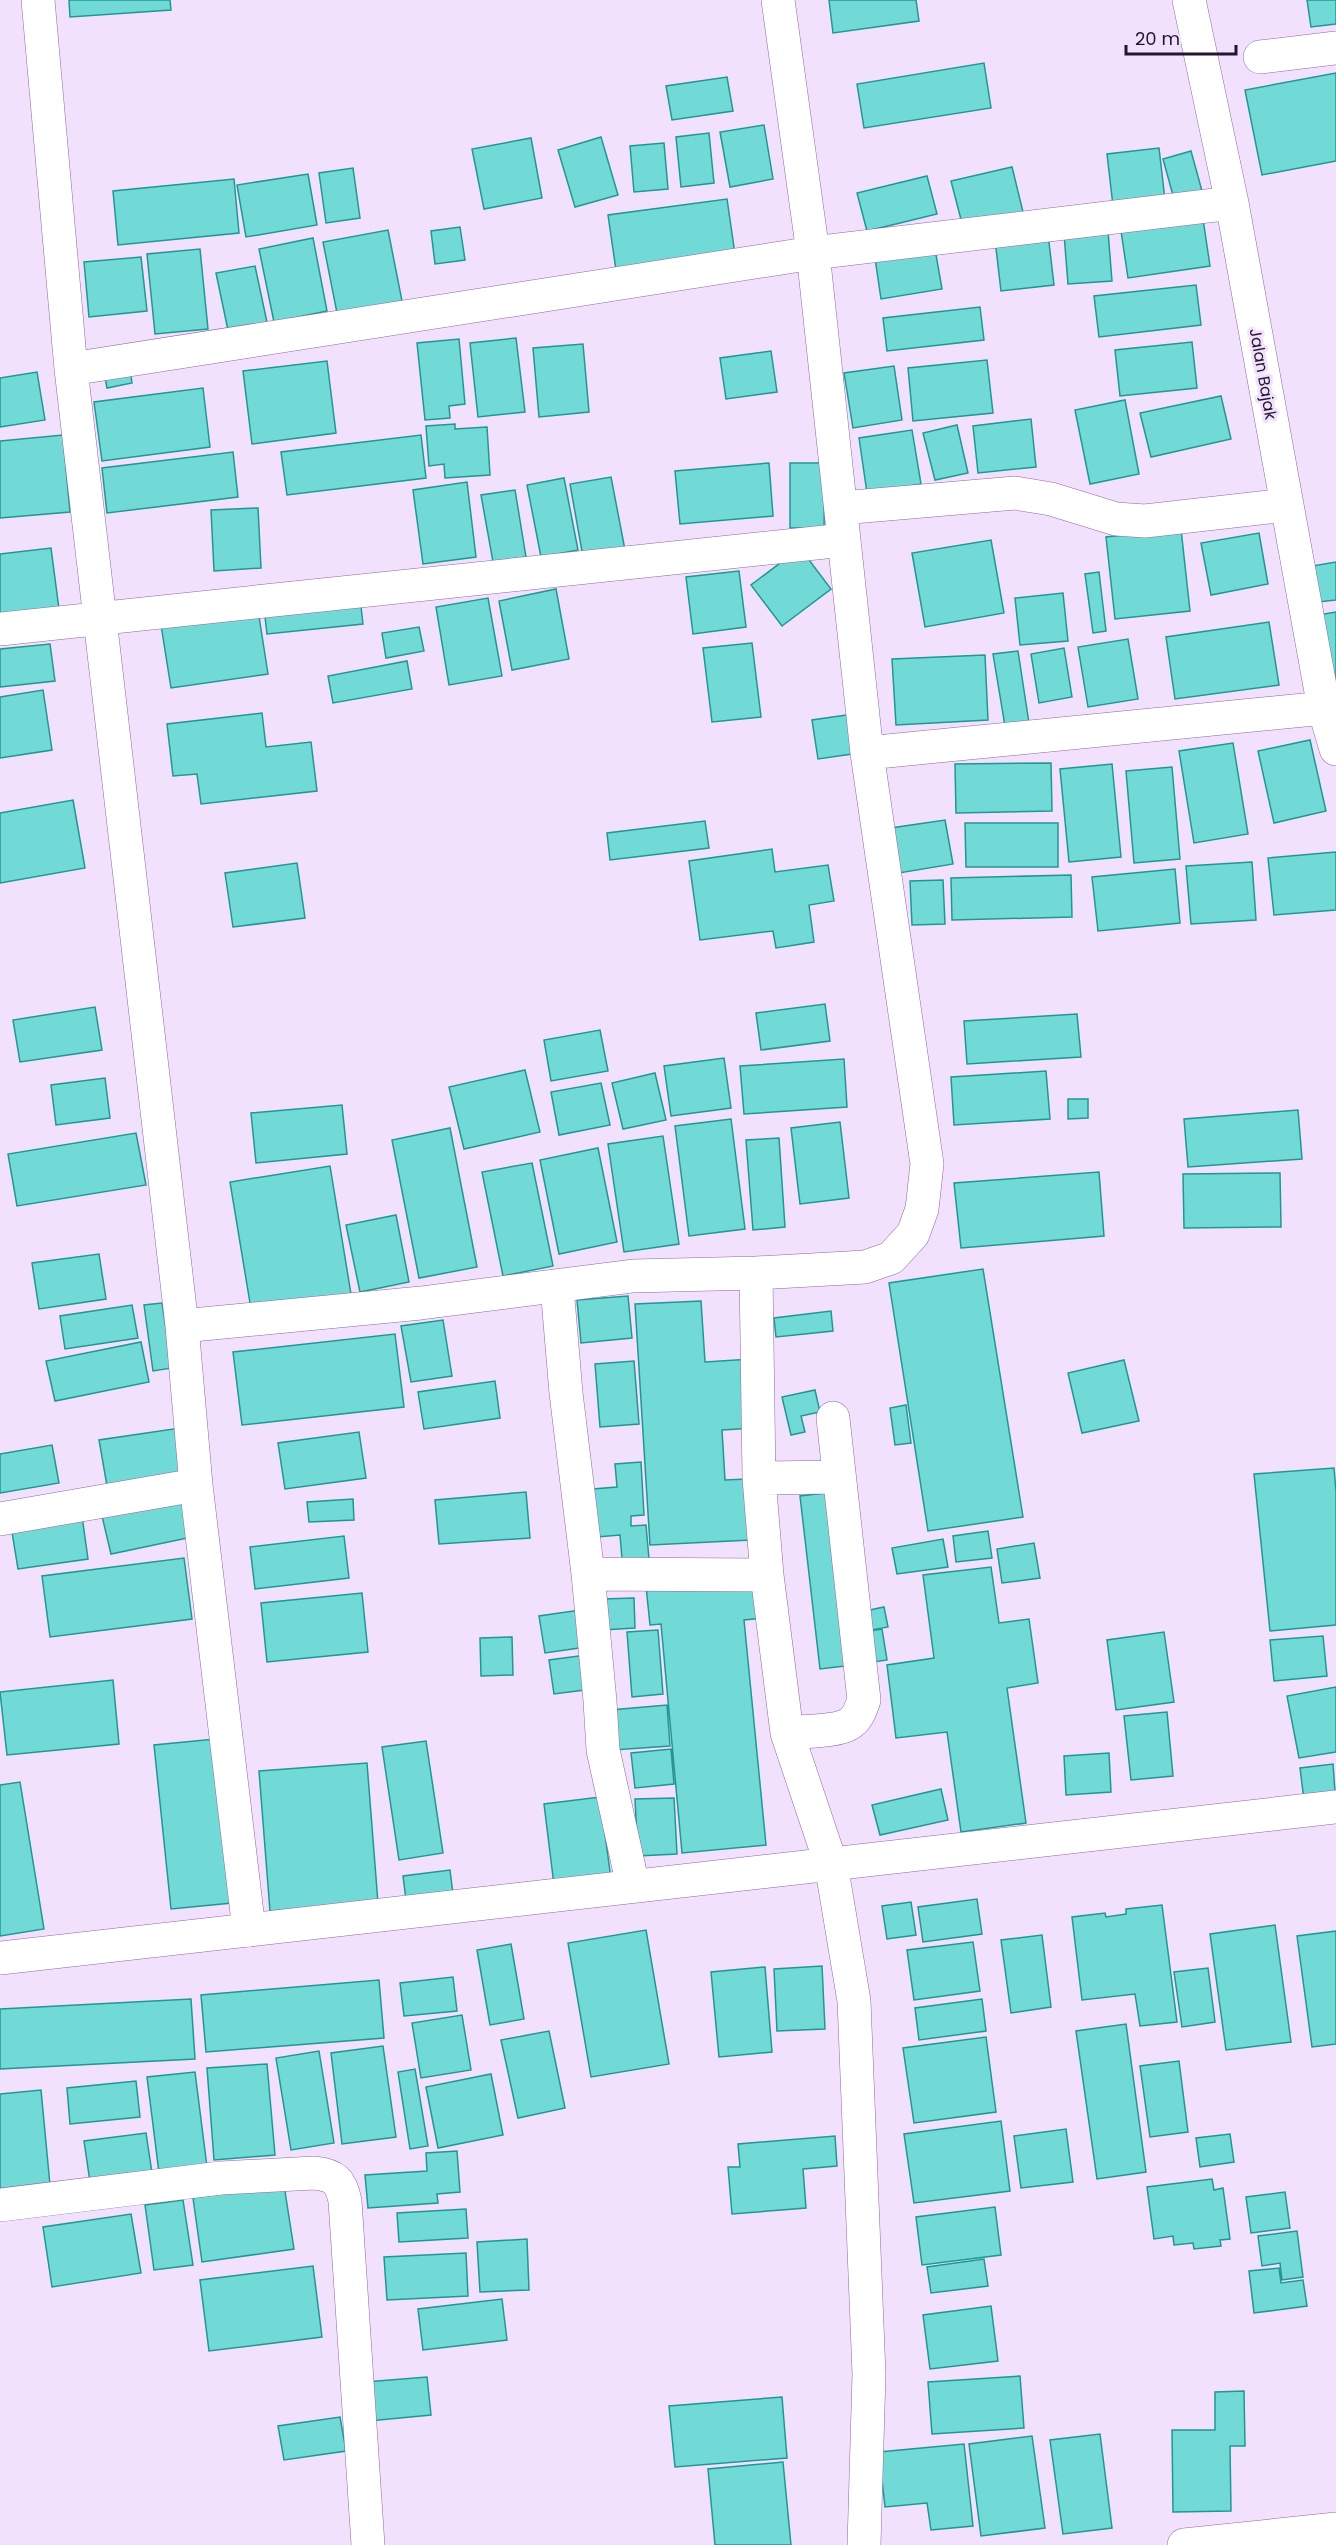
<svg xmlns="http://www.w3.org/2000/svg" width="1336" height="2545" viewBox="0 0 1336 2545" font-family="Poppins,sans-serif">
  <style>
    .building { fill: #71dad7; stroke: #229694; stroke-width: 1.5 }
    .lines { fill: none; stroke-linecap: round; stroke-linejoin: round }
    .minor-casing { stroke: #8e68a2; stroke-width: 34 }
    .tertiary-casing { stroke: #8e68a2; stroke-width: 34 }
    .minor { stroke: #fff; stroke-width: 33 }
    .tertiary { stroke: #fff; stroke-width: 33 }
    .labels { text-anchor: middle; dominant-baseline: central; stroke-width: 6; stroke-linejoin: round; paint-order: stroke }
    .street-label { font-size: 16px; fill: #25152d; stroke: #f2e1fc }
  </style>
  <rect width="100%" height="100%" fill="#f2e1fc"/>
  <path class="building" d="M 69,0 L 170,0 L 171,10 L 70,17 Z
    M 829,0 L 916,0 L 919,21 L 833,33 Z
    M 1307,0 L 1336,0 L 1336,24 L 1311,27 Z
    M 984,63 L 991,108 L 864,128 L 857,84 Z
    M 1336,73 L 1336,161 L 1262,175 L 1245,90 Z
    M 727,77 L 733,111 L 672,120 L 666,86 Z
    M 764,125 L 773,179 L 730,187 L 720,132 Z
    M 709,133 L 714,183 L 681,187 L 676,137 Z
    M 601,137 L 618,195 L 575,207 L 558,150 Z
    M 531,138 L 542,198 L 484,209 L 472,149 Z
    M 664,143 L 668,189 L 634,192 L 630,146 Z
    M 1159,148 L 1165,200 L 1113,206 L 1107,154 Z
    M 1191,151 L 1202,191 L 1174,199 L 1163,159 Z
    M 1012,167 L 1024,216 L 964,231 L 951,181 Z
    M 353,168 L 360,218 L 326,223 L 319,173 Z
    M 308,174 L 317,225 L 246,237 L 237,185 Z
    M 927,176 L 937,214 L 867,231 L 857,193 Z
    M 234,179 L 239,233 L 118,245 L 113,191 Z
    M 727,199 L 735,254 L 616,270 L 608,215 Z
    M 1203,219 L 1210,266 L 1128,278 L 1121,231 Z
    M 460,227 L 465,260 L 435,264 L 431,231 Z
    M 388,230 L 402,301 L 337,313 L 323,242 Z
    M 1108,231 L 1112,281 L 1068,284 L 1064,234 Z
    M 1048,234 L 1054,285 L 1001,291 L 995,240 Z
    M 313,238 L 327,311 L 274,322 L 259,249 Z
    M 200,249 L 208,329 L 155,334 L 147,254 Z
    M 935,249 L 942,289 L 881,299 L 875,258 Z
    M 141,257 L 147,311 L 89,317 L 84,262 Z
    M 255,266 L 268,327 L 229,335 L 216,273 Z
    M 1196,285 L 1201,325 L 1099,337 L 1094,296 Z
    M 980,307 L 984,340 L 887,351 L 883,318 Z
    M 516,338 L 525,412 L 478,417 L 470,343 Z
    M 459,339 L 465,404 L 449,406 L 450,418 L 425,420 L 417,343 Z
    M 1192,342 L 1197,388 L 1120,396 L 1115,350 Z
    M 583,344 L 589,412 L 539,417 L 533,348 Z
    M 771,351 L 777,392 L 726,399 L 720,358 Z
    M 987,360 L 993,413 L 913,421 L 908,368 Z
    M 327,361 L 336,433 L 252,444 L 243,371 Z
    M 129,363 L 132,383 L 107,388 L 103,368 Z
    M 894,366 L 902,420 L 853,428 L 844,373 Z
    M 37,372 L 45,420 L 0,427 L 0,378 Z
    M 203,388 L 210,447 L 102,461 L 94,402 Z
    M 1221,396 L 1231,439 L 1151,457 L 1140,413 Z
    M 1125,400 L 1139,474 L 1090,484 L 1075,410 Z
    M 1031,419 L 1036,467 L 978,473 L 973,426 Z
    M 455,424 L 455,429 L 487,427 L 490,475 L 445,478 L 444,464 L 429,466 L 426,426 Z
    M 957,425 L 968,473 L 935,480 L 923,433 Z
    M 912,430 L 921,484 L 867,493 L 859,438 Z
    M 63,435 L 70,512 L 0,518 L 0,441 Z
    M 421,435 L 426,478 L 287,495 L 281,452 Z
    M 233,452 L 238,497 L 107,513 L 102,468 Z
    M 769,463 L 773,516 L 680,524 L 675,471 Z
    M 790,463 L 825,463 L 824,528 L 790,528 Z
    M 611,477 L 625,550 L 583,557 L 570,484 Z
    M 564,478 L 578,550 L 541,557 L 527,485 Z
    M 467,482 L 476,557 L 423,564 L 413,490 Z
    M 515,490 L 526,557 L 493,562 L 481,495 Z
    M 258,508 L 261,568 L 214,571 L 211,510 Z
    M 1181,529 L 1190,611 L 1115,619 L 1106,537 Z
    M 1259,533 L 1268,584 L 1211,595 L 1201,543 Z
    M 991,540 L 1004,613 L 925,627 L 912,553 Z
    M 51,548 L 59,609 L 0,617 L 0,554 Z
    M 800,548 L 831,589 L 782,626 L 751,585 Z
    M 1336,562 L 1336,600 L 1318,602 L 1312,566 Z
    M 739,571 L 746,627 L 693,634 L 686,577 Z
    M 1099,572 L 1106,631 L 1093,633 L 1085,574 Z
    M 556,589 L 569,659 L 512,670 L 499,601 Z
    M 1063,593 L 1068,641 L 1020,645 L 1015,598 Z
    M 360,598 L 363,624 L 267,634 L 264,608 Z
    M 488,598 L 502,676 L 449,685 L 436,607 Z
    M 258,610 L 268,674 L 171,688 L 161,625 Z
    M 1336,612 L 1336,688 L 1318,615 Z
    M 1269,622 L 1279,685 L 1175,699 L 1166,637 Z
    M 419,627 L 424,651 L 386,658 L 382,633 Z
    M 1128,639 L 1138,699 L 1088,707 L 1078,647 Z
    M 752,643 L 761,717 L 712,722 L 703,648 Z
    M 50,644 L 55,681 L 0,687 L 0,649 Z
    M 1064,648 L 1072,697 L 1039,703 L 1031,654 Z
    M 1018,651 L 1029,723 L 1005,726 L 993,654 Z
    M 985,655 L 988,720 L 896,725 L 892,659 Z
    M 407,661 L 412,689 L 333,703 L 328,676 Z
    M 43,690 L 52,750 L 0,758 L 0,697 Z
    M 262,713 L 266,747 L 311,742 L 317,791 L 201,804 L 197,774 L 173,776 L 167,724 Z
    M 853,714 L 859,753 L 818,759 L 812,720 Z
    M 1310,740 L 1326,811 L 1274,823 L 1258,751 Z
    M 1233,743 L 1248,834 L 1194,843 L 1179,751 Z
    M 1051,763 L 1052,811 L 956,813 L 955,764 Z
    M 1112,764 L 1121,857 L 1069,862 L 1060,769 Z
    M 1172,767 L 1180,859 L 1134,863 L 1126,771 Z
    M 73,800 L 85,868 L 0,883 L 0,813 Z
    M 945,820 L 953,864 L 899,873 L 891,828 Z
    M 705,821 L 709,848 L 610,860 L 607,833 Z
    M 965,823 L 1058,823 L 1058,867 L 966,867 Z
    M 772,849 L 775,872 L 828,865 L 834,901 L 809,905 L 814,942 L 776,948 L 773,931 L 700,940 L 689,861 Z
    M 1336,852 L 1336,910 L 1274,915 L 1268,858 Z
    M 1252,862 L 1256,920 L 1191,924 L 1186,866 Z
    M 297,863 L 305,918 L 233,927 L 225,873 Z
    M 1175,869 L 1180,923 L 1098,931 L 1092,877 Z
    M 1071,875 L 1072,917 L 952,920 L 951,878 Z
    M 943,880 L 945,924 L 912,925 L 910,881 Z
    M 825,1004 L 830,1041 L 761,1050 L 756,1013 Z
    M 95,1007 L 102,1050 L 20,1062 L 13,1020 Z
    M 1077,1014 L 1081,1057 L 967,1064 L 964,1021 Z
    M 600,1030 L 608,1071 L 551,1081 L 544,1040 Z
    M 724,1058 L 731,1108 L 671,1116 L 664,1066 Z
    M 844,1059 L 847,1107 L 744,1114 L 740,1066 Z
    M 525,1070 L 540,1132 L 464,1149 L 449,1087 Z
    M 1046,1071 L 1050,1119 L 954,1125 L 951,1077 Z
    M 655,1073 L 666,1120 L 623,1129 L 612,1083 Z
    M 105,1078 L 110,1118 L 56,1125 L 51,1085 Z
    M 601,1083 L 610,1125 L 559,1135 L 551,1092 Z
    M 1068,1099 L 1088,1099 L 1088,1118 L 1068,1119 Z
    M 342,1105 L 347,1154 L 256,1163 L 251,1113 Z
    M 1298,1110 L 1302,1159 L 1188,1167 L 1184,1119 Z
    M 731,1119 L 745,1229 L 689,1236 L 675,1126 Z
    M 840,1122 L 849,1198 L 800,1204 L 791,1128 Z
    M 450,1128 L 477,1267 L 419,1278 L 392,1140 Z
    M 136,1133 L 146,1185 L 17,1206 L 8,1154 Z
    M 663,1136 L 679,1244 L 624,1252 L 608,1144 Z
    M 779,1138 L 785,1227 L 753,1230 L 746,1140 Z
    M 598,1148 L 617,1242 L 559,1254 L 540,1160 Z
    M 532,1163 L 553,1266 L 503,1276 L 482,1172 Z
    M 330,1166 L 351,1294 L 251,1309 L 230,1182 Z
    M 1099,1172 L 1104,1236 L 961,1248 L 954,1183 Z
    M 1280,1173 L 1281,1227 L 1184,1228 L 1183,1174 Z
    M 396,1215 L 409,1282 L 360,1292 L 346,1225 Z
    M 99,1254 L 106,1299 L 39,1309 L 32,1263 Z
    M 983,1269 L 1023,1517 L 928,1531 L 889,1283 Z
    M 628,1296 L 632,1338 L 581,1343 L 577,1300 Z
    M 701,1301 L 705,1362 L 751,1359 L 755,1428 L 722,1430 L 725,1480 L 747,1479 L 751,1540 L 650,1545 L 635,1304 Z
    M 162,1303 L 172,1368 L 153,1371 L 144,1305 Z
    M 132,1305 L 138,1338 L 65,1349 L 60,1316 Z
    M 831,1311 L 833,1331 L 776,1337 L 774,1318 Z
    M 443,1320 L 452,1376 L 411,1382 L 401,1326 Z
    M 395,1334 L 404,1407 L 242,1425 L 233,1352 Z
    M 141,1342 L 149,1382 L 55,1401 L 46,1361 Z
    M 1124,1360 L 1139,1421 L 1082,1433 L 1068,1373 Z
    M 634,1361 L 639,1424 L 600,1427 L 595,1364 Z
    M 495,1381 L 500,1418 L 424,1429 L 418,1392 Z
    M 815,1390 L 820,1412 L 801,1416 L 805,1432 L 791,1435 L 782,1397 Z
    M 906,1405 L 911,1443 L 895,1445 L 890,1408 Z
    M 180,1428 L 187,1474 L 107,1486 L 99,1440 Z
    M 359,1432 L 366,1478 L 285,1489 L 278,1443 Z
    M 52,1445 L 59,1483 L 0,1493 L 0,1454 Z
    M 641,1462 L 644,1515 L 631,1516 L 631,1526 L 646,1525 L 650,1570 L 623,1571 L 620,1535 L 597,1537 L 593,1489 L 617,1487 L 615,1464 Z
    M 1334,1468 L 1336,1491 L 1336,1625 L 1270,1631 L 1254,1474 Z
    M 526,1492 L 530,1538 L 439,1544 L 435,1500 Z
    M 833,1492 L 853,1665 L 820,1669 L 800,1496 Z
    M 189,1499 L 197,1536 L 111,1554 L 102,1516 Z
    M 353,1499 L 354,1520 L 309,1522 L 307,1502 Z
    M 82,1516 L 88,1559 L 18,1569 L 11,1526 Z
    M 988,1531 L 992,1558 L 956,1562 L 953,1536 Z
    M 344,1536 L 349,1578 L 255,1589 L 250,1547 Z
    M 943,1539 L 948,1567 L 897,1574 L 892,1548 Z
    M 1034,1543 L 1040,1578 L 1002,1583 L 997,1549 Z
    M 184,1558 L 192,1619 L 50,1637 L 42,1576 Z
    M 991,1567 L 999,1623 L 1029,1619 L 1038,1683 L 1007,1688 L 1026,1823 L 961,1832 L 947,1732 L 896,1738 L 887,1665 L 934,1658 L 923,1575 Z
    M 761,1575 L 765,1618 L 744,1620 L 766,1845 L 682,1853 L 661,1624 L 650,1625 L 646,1586 Z
    M 362,1593 L 368,1652 L 267,1662 L 261,1603 Z
    M 634,1598 L 635,1628 L 603,1630 L 602,1599 Z
    M 884,1607 L 888,1627 L 856,1633 L 870,1610 Z
    M 580,1610 L 586,1647 L 545,1653 L 539,1616 Z
    M 882,1629 L 887,1660 L 862,1664 L 857,1633 Z
    M 658,1630 L 663,1694 L 632,1697 L 627,1632 Z
    M 1164,1632 L 1174,1702 L 1116,1710 L 1107,1640 Z
    M 1323,1636 L 1327,1676 L 1274,1681 L 1270,1640 Z
    M 512,1637 L 513,1675 L 481,1676 L 480,1638 Z
    M 586,1655 L 592,1689 L 554,1694 L 549,1660 Z
    M 113,1680 L 119,1744 L 7,1755 L 0,1692 Z
    M 1336,1687 L 1336,1752 L 1299,1758 L 1287,1696 Z
    M 667,1705 L 670,1746 L 613,1750 L 610,1710 Z
    M 1167,1712 L 1173,1776 L 1131,1780 L 1124,1716 Z
    M 215,1739 L 232,1903 L 171,1909 L 154,1745 Z
    M 426,1741 L 443,1853 L 399,1860 L 382,1747 Z
    M 671,1749 L 674,1784 L 635,1788 L 631,1753 Z
    M 1109,1753 L 1111,1792 L 1066,1795 L 1064,1756 Z
    M 367,1763 L 378,1903 L 270,1911 L 259,1771 Z
    M 1333,1764 L 1336,1805 L 1305,1808 L 1300,1768 Z
    M 20,1782 L 44,1929 L 0,1936 L 0,1785 Z
    M 941,1789 L 948,1820 L 880,1835 L 872,1805 Z
    M 600,1797 L 611,1879 L 554,1885 L 544,1804 Z
    M 674,1798 L 677,1854 L 638,1856 L 635,1799 Z
    M 450,1870 L 453,1894 L 406,1900 L 403,1876 Z
    M 977,1899 L 982,1934 L 923,1942 L 918,1907 Z
    M 911,1902 L 916,1935 L 887,1939 L 882,1906 Z
    M 1162,1905 L 1177,2022 L 1140,2026 L 1135,1994 L 1082,2000 L 1072,1917 L 1105,1913 L 1106,1917 L 1126,1914 L 1126,1909 Z
    M 1275,1925 L 1291,2042 L 1226,2050 L 1210,1934 Z
    M 646,1930 L 669,2064 L 591,2077 L 568,1943 Z
    M 1336,1931 L 1336,2044 L 1312,2047 L 1297,1936 Z
    M 1042,1935 L 1051,2007 L 1011,2013 L 1001,1940 Z
    M 973,1942 L 980,1991 L 914,2000 L 907,1950 Z
    M 511,1944 L 524,2019 L 490,2025 L 477,1950 Z
    M 822,1966 L 825,2029 L 777,2031 L 774,1969 Z
    M 765,1967 L 772,2052 L 719,2057 L 711,1972 Z
    M 1208,1968 L 1215,2022 L 1182,2027 L 1174,1972 Z
    M 453,1977 L 457,2011 L 404,2016 L 400,1983 Z
    M 379,1980 L 384,2038 L 206,2052 L 201,1995 Z
    M 191,1999 L 195,2059 L 0,2069 L 0,2009 Z
    M 982,1999 L 986,2031 L 919,2040 L 915,2008 Z
    M 462,2015 L 471,2070 L 421,2078 L 412,2023 Z
    M 1126,2024 L 1146,2172 L 1097,2179 L 1076,2031 Z
    M 549,2031 L 565,2108 L 518,2118 L 501,2040 Z
    M 986,2037 L 996,2112 L 914,2123 L 903,2048 Z
    M 383,2046 L 396,2137 L 342,2144 L 331,2053 Z
    M 319,2051 L 334,2143 L 291,2150 L 276,2058 Z
    M 1179,2061 L 1188,2132 L 1150,2137 L 1140,2066 Z
    M 267,2064 L 275,2155 L 214,2160 L 207,2068 Z
    M 415,2069 L 428,2146 L 410,2149 L 398,2072 Z
    M 195,2072 L 207,2167 L 159,2173 L 147,2077 Z
    M 491,2074 L 503,2135 L 438,2148 L 426,2087 Z
    M 136,2081 L 140,2117 L 70,2124 L 67,2088 Z
    M 41,2090 L 50,2185 L 0,2190 L 0,2094 Z
    M 1001,2121 L 1010,2191 L 914,2203 L 904,2134 Z
    M 1066,2129 L 1073,2182 L 1021,2188 L 1014,2136 Z
    M 146,2133 L 152,2173 L 90,2182 L 84,2141 Z
    M 1230,2134 L 1234,2162 L 1200,2167 L 1196,2138 Z
    M 835,2136 L 837,2166 L 803,2169 L 806,2208 L 732,2214 L 728,2167 L 740,2167 L 738,2144 Z
    M 457,2151 L 460,2192 L 437,2194 L 438,2203 L 368,2208 L 365,2175 L 427,2171 L 426,2153 Z
    M 1212,2179 L 1214,2190 L 1223,2188 L 1230,2239 L 1220,2240 L 1221,2246 L 1194,2249 L 1193,2243 L 1174,2245 L 1173,2236 L 1154,2239 L 1147,2187 Z
    M 284,2185 L 294,2249 L 202,2262 L 193,2198 Z
    M 1285,2192 L 1290,2228 L 1251,2233 L 1246,2197 Z
    M 183,2200 L 193,2265 L 154,2270 L 145,2205 Z
    M 995,2207 L 1001,2255 L 922,2265 L 916,2217 Z
    M 466,2209 L 468,2238 L 399,2242 L 397,2213 Z
    M 131,2214 L 141,2273 L 52,2287 L 43,2227 Z
    M 1297,2231 L 1303,2277 L 1282,2280 L 1280,2263 L 1262,2266 L 1258,2236 Z
    M 527,2239 L 529,2290 L 480,2292 L 477,2242 Z
    M 466,2253 L 468,2296 L 387,2300 L 384,2257 Z
    M 984,2259 L 988,2286 L 931,2293 L 927,2267 Z
    M 313,2266 L 322,2337 L 209,2351 L 200,2280 Z
    M 1279,2268 L 1281,2283 L 1303,2280 L 1307,2306 L 1254,2313 L 1249,2271 Z
    M 502,2299 L 507,2340 L 423,2350 L 418,2309 Z
    M 991,2306 L 998,2361 L 930,2369 L 923,2315 Z
    M 1020,2376 L 1024,2428 L 932,2434 L 928,2382 Z
    M 427,2377 L 431,2415 L 369,2421 L 365,2382 Z
    M 1244,2391 L 1245,2446 L 1230,2446 L 1231,2511 L 1173,2512 L 1172,2430 L 1215,2430 L 1215,2392 Z
    M 782,2397 L 787,2458 L 675,2467 L 669,2406 Z
    M 340,2417 L 346,2451 L 284,2460 L 278,2426 Z
    M 1100,2434 L 1112,2528 L 1063,2534 L 1050,2440 Z
    M 1032,2436 L 1045,2528 L 981,2536 L 969,2444 Z
    M 964,2444 L 973,2526 L 931,2530 L 927,2503 L 885,2507 L 879,2452 Z
    M 783,2462 L 791,2545 L 715,2545 L 708,2469 Z"/>
  <g class="lines">
    <defs>
      <path id="minor" d="M 38,0 L 71,369 L 182,1326 L 196,1485 L 249,1930
        M 1189,0 L 1232,203 L 1324,708 L 1336,749
        M 1260,57 L 1336,48
        M 71,369 L 813,253 L 1232,203
        M 841,508 L 1015,493 L 1051,499 L 1116,519 L 1145,521 L 1287,505
        M 0,629 L 844,540
        M 867,753 L 1324,708
        M 756,1273 L 865,1267 L 891,1258 L 913,1234 L 922,1209 L 927,1164 L 867,753 L 813,253 L 778,0
        M 557,1287 L 566,1393 L 588,1574
        M 182,1326 L 421,1303 L 633,1276 L 756,1273 L 759,1478 L 767,1575 L 787,1733 L 831,1864 L 854,2001 L 869,2374 L 864,2545
        M 759,1478 L 839,1477
        M 0,1519 L 196,1485
        M 787,1733 C 803,1731 836,1732 849,1724 C 858,1719 861,1708 864,1700 L 833,1418
        M 633,1886 L 603,1750 L 600,1701 L 588,1574 L 767,1575
        M 0,2205 L 221,2178 L 314,2173 C 335,2175 341,2181 345,2201 L 368,2545
        M 1184,2545 L 1336,2529"/>
      <path id="tertiary" d="M 0,1958 L 1336,1807"/>
    </defs>
    <use href="#minor" class="minor-casing"/>
    <use href="#tertiary" class="tertiary-casing"/>
    <use href="#minor" class="minor"/>
    <use href="#tertiary" class="tertiary"/>
  </g>
  <g class="labels">
    <g class="street-label">
      <text transform="translate(1263 374) rotate(80)">Jalan Bajak</text>
    </g>
  </g>
  <path d="M1126 45v9h110v-9" fill="none" stroke="#25152d" stroke-width="3"/>
  <text x="1135" y="45" font-size="18" fill="#25152d" stroke="#f2e1fc" stroke-width="4.5" paint-order="stroke">20 m</text>
</svg>
